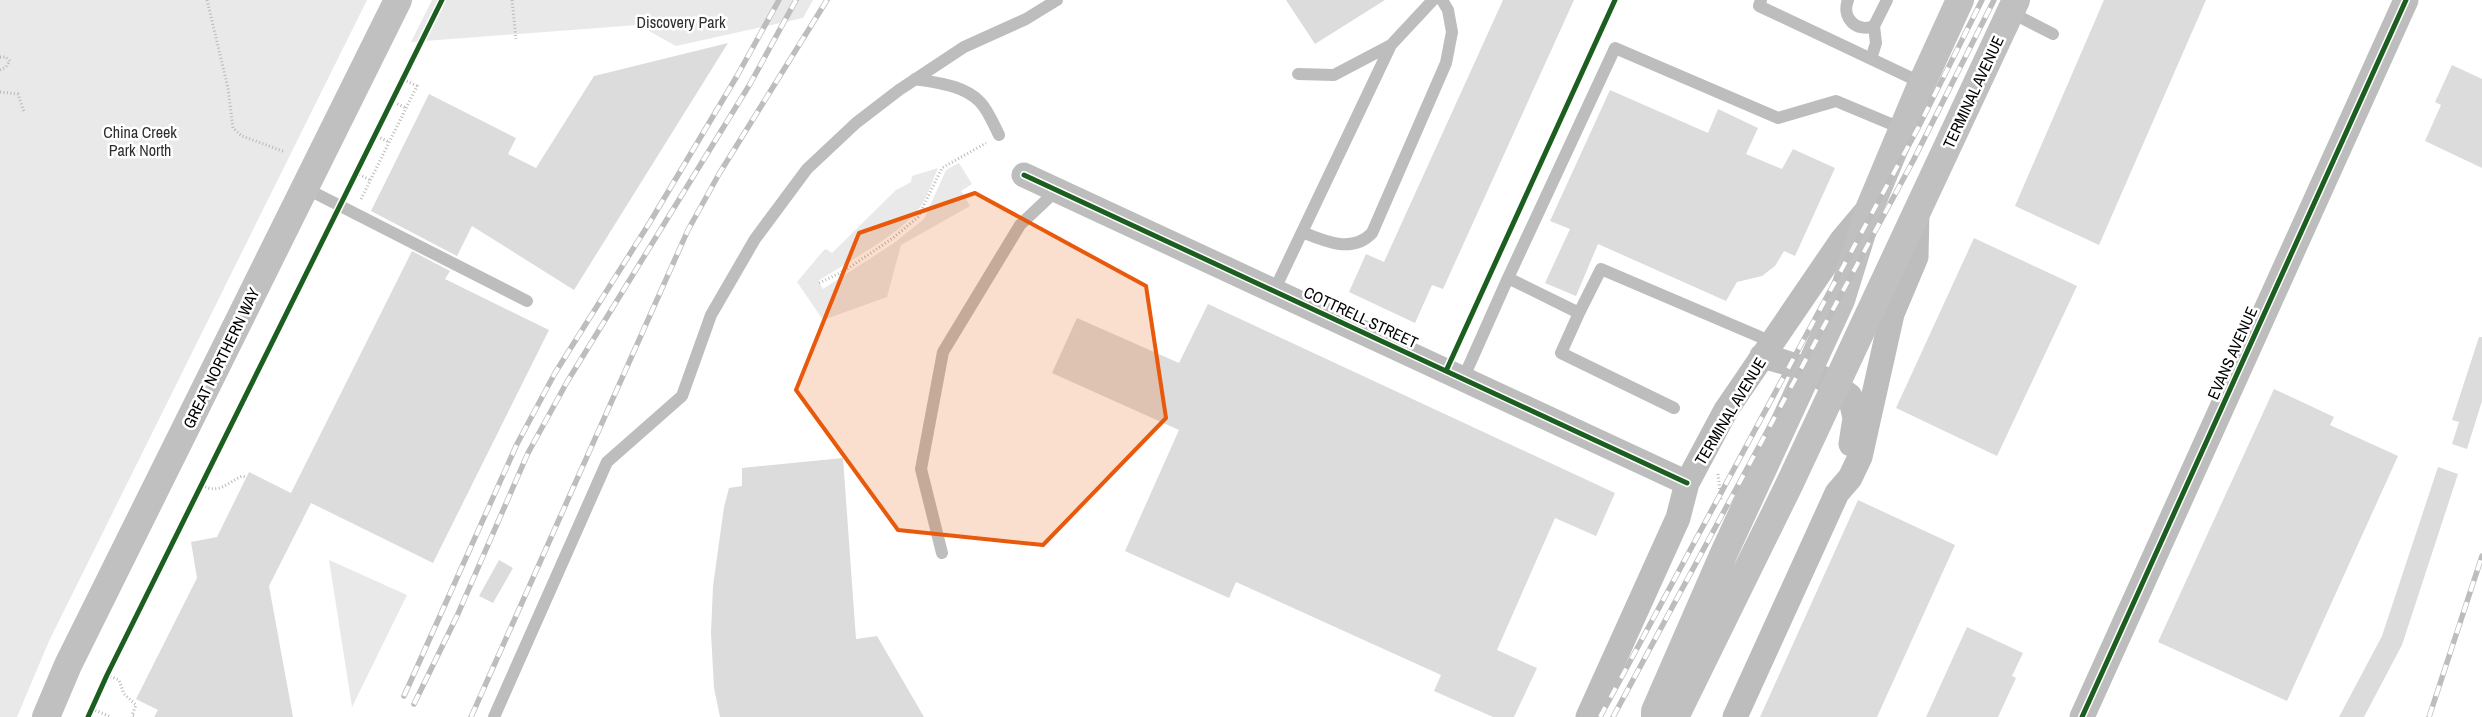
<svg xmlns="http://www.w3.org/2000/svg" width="2482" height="717" viewBox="0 0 2482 717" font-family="'Archivo Narrow',sans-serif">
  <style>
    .green { fill: #e9e9e9 }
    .building { fill: #dcdcdc }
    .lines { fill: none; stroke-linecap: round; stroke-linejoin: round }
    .path { stroke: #b8b8b8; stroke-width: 3; stroke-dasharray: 1 2.5; stroke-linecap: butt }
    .service { stroke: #bdbdbd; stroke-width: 12 }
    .minor { stroke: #bdbdbd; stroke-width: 25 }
    .secondary { stroke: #c0c0c0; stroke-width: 28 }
    .rail-casing { stroke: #bdbdbd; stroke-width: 5.5 }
    .rail { stroke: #fff; stroke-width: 4; stroke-dasharray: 11; stroke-linecap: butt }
    .cycleway-casing { stroke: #fff; stroke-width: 8 }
    .cycleway { stroke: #1b5e20; stroke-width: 5 }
    .marked { fill: #e8590c; fill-opacity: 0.2; stroke: #e8590c; stroke-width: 4; stroke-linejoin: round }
    .labels { text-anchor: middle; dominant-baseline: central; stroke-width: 5; stroke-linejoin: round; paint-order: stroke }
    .park-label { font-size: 16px; fill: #2e2e2e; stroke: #fff }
    .street-label { font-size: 16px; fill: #000; stroke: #fff }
  </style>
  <rect width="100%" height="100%" fill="#fff"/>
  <path class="green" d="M 0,0 L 367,0 L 49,641 L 17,717 L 0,717 Z
    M 432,0 L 813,0 L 803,18 L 676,46 L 638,25 L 411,42 Z
    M 959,163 L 972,184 L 961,191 L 970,206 L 901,245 L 887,297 L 823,320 L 797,282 L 823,251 L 826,249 L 832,253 L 896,190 L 911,182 L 912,176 L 938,168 C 933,180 928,195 921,206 C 902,234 847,262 818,281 L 823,289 L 894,243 L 924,219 L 946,170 Z
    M 329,560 L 407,595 L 352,707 Z"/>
  <path class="building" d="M 1286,0 L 1385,0 L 1315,44 Z
    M 1503,0 L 1574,0 L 1443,289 L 1432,285 L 1415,323 L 1349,292 L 1366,254 L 1384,262 Z
    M 2104,0 L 2206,0 L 2099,245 L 2015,206 Z
    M 728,43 L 574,290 L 472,226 L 457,256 L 371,211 L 429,94 L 516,138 L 508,154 L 536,168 L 594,76 Z
    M 2452,65 L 2482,79 L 2482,168 L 2425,141 L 2441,105 L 2435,102 Z
    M 1610,90 L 1708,133 L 1718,109 L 1758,128 L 1746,154 L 1782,169 L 1793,149 L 1835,168 L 1795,256 L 1784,251 L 1775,266 L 1762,276 L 1737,282 L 1726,301 L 1598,244 L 1576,296 L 1545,283 L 1570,229 L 1550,221 Z
    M 1974,238 L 2077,286 L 1997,456 L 1896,408 Z
    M 412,251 L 450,271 L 445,279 L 549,330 L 433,563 L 311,503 L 269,586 L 293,717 L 154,717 L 158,710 L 136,699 L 197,578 L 191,542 L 217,537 L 249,472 L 291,493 Z
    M 1208,304 L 1615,493 L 1596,536 L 1555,518 L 1497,650 L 1537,668 L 1514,717 L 1493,717 L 1434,691 L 1441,675 L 1236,582 L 1229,598 L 1125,551 L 1179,430 L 1052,373 L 1077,318 L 1179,363 Z
    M 2479,337 L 2482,337 L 2482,401 L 2467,449 L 2452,444 L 2459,422 L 2452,420 Z
    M 2274,389 L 2334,417 L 2330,425 L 2398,456 L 2287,701 L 2158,642 Z
    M 843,458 L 856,639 L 877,636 L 924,717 L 720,717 L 714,688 L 711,633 L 713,586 L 724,507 L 729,488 L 742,486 L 742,468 Z
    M 2438,467 L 2458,474 L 2402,645 L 2364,717 L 2339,717 L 2382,636 Z
    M 1858,500 L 1955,545 L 1877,717 L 1760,717 Z
    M 499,560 L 513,568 L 493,603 L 479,596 Z
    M 1967,627 L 2023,653 L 2012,676 L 2016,678 L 1998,717 L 1926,717 Z"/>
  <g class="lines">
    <path class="path" d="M 207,0 L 228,88 L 233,128 L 242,136 L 285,152
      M 512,0 L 516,39
      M 0,57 L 6,57 L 10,61 L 6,67 L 0,70
      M 0,92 L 18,94 L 24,112
      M 391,101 L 406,108
      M 374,135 L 389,142
      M 356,173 L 370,180
      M 361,199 L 417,86 L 402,79
      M 819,283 L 844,271 L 893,238 L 918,217 L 942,168 L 986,143
      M 1718,474 L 1721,500
      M 202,485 C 218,495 227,483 242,476 L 246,477
      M 107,675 L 119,680 L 124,694 L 136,705 L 132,715 L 135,716
      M 92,709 L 111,717"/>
    <path class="service" d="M 1761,0 L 1759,6 L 1922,83
      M 1848,0 C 1841,18 1857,33 1874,26 L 1887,0
      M 2010,12 L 2053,34
      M 1871,59 L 1876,43 L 1874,26
      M 1298,74 L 1334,75 L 1391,45
      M 915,79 C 937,83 964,85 980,102 C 988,110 994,125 999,135
      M 305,188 L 527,301
      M 1302,232 C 1324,241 1352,254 1372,233 L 1446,63 L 1452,32 L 1448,10 L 1442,0
      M 1508,278 L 1615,48 L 1778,118 L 1836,101 L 1903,129
      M 1274,291 L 1391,45 L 1433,0
      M 1579,313 L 1561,353 L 1674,408
      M 1463,379 L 1508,278 L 1579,313 L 1601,269 L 1772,342
      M 942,553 L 921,469 L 943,352 L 1020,225 L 1057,190
      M 494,717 L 607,462 L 682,396 L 711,315 L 755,239 L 807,169 L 856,123 L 899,90 L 964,47 L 1026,19 L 1057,0"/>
    <path class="minor" d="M 1024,175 L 1687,483
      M 1762,356 C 1795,364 1823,375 1850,396 L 1855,418 L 1851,444
      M 1588,717 L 1678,518 L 1687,483 L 1726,410 L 1842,240 L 1869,208
      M 1735,717 L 1837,493 L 1850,478 L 1860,457 L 1892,314 L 1916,257 L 1917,211
      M 2082,717 L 2406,0"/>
    <path class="secondary" d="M 46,717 L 68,665 L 398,0
      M 1655,717 L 1655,711 L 1724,553 L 1841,300 L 1870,207 L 1922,83 L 1960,0
      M 1675,717 L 1789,485 L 2016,0"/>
    <defs>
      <path id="rail" d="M 404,696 L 517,444 L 555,373 L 650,222 L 737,76 L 779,0
        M 414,704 L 457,616 L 528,453 L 567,382 L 750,84 L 796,0
        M 471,717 L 688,230 L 719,174 L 827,0
        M 1600,717 L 1918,128 L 1982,0
        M 1613,717 L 1913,161 L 1994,0
        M 2429,717 L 2482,556"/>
    </defs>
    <use href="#rail" class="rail-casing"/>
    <use href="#rail" class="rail"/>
    <defs>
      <path id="cycleway" d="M 1024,175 L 1687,483
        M 1446,371 L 1615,0
        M 88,717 L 107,675 L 442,0
        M 2082,717 L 2406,0"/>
    </defs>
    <use href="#cycleway" class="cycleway-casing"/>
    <use href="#cycleway" class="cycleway"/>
  </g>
  <path class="marked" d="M 975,193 L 1146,286 L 1166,418 L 1043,545 L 898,530 L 796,390 L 859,233 Z"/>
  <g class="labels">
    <g class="park-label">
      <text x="681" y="22">Discovery Park</text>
      <text x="140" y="132">China Creek<tspan x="140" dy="18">Park North</tspan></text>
    </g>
    <g class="street-label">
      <text transform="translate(1973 92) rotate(-65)">TERMINAL AVENUE</text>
      <text transform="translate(1361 317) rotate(25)">COTTRELL STREET</text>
      <text transform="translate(2232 353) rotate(-66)">EVANS AVENUE</text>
      <text transform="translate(221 358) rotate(-64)">GREAT NORTHERN WAY</text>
      <text transform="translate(1730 411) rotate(-59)">TERMINAL AVENUE</text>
    </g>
  </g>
</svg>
